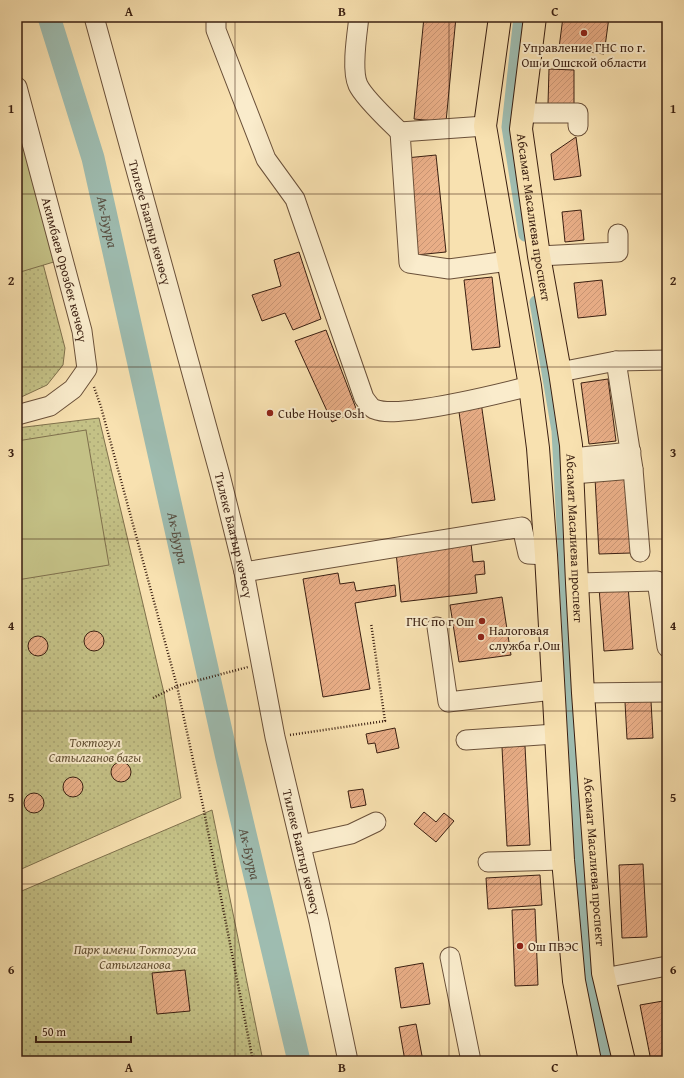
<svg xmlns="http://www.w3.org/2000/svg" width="684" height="1078" viewBox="0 0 684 1078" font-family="'Gentium Book Plus',serif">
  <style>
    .park { fill: url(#park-dots); stroke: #7f704c }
    .garden { fill: #c4c186; stroke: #7f704c }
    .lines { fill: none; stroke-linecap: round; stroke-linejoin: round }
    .canal { stroke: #9ebcb0; stroke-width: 13 }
    .river { stroke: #9ebcb0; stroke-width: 23 }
    .building { fill: url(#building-hatch); stroke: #3a1f11 }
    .minor-casing { stroke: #6a5039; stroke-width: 21 }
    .major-casing { stroke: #3a1f11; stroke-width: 24 }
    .path { stroke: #3a1f11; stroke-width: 2.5; stroke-dasharray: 1 2; stroke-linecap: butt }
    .minor { stroke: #faeccc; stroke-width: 19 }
    .major { stroke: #f8e1b0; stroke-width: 22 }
    .grid { fill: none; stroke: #3a1f11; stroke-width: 1; stroke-opacity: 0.55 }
    .poi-dot { fill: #8f2418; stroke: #faeccc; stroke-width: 1.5 }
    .labels { text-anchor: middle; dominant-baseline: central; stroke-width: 4; stroke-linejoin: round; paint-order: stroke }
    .poi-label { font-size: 13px; fill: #3a1f11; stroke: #faeccc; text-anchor: start }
    .street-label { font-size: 13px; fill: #3a1f11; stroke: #faeccc }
    .park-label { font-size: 13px; font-style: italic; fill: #635034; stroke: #faeccc }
    .water-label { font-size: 14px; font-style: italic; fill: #584e41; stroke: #faeccc }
    .neatline { fill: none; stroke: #3a1f11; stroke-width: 1.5 }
    .grid-label { font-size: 13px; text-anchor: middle; font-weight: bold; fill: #3a1f11 }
  </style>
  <defs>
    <pattern id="park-dots" width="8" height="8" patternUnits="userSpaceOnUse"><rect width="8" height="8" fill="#c4c186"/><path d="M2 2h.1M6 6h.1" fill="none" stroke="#a9a573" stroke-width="1.8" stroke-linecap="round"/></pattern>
    <pattern id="building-hatch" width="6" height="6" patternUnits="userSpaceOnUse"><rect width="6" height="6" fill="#e9ae87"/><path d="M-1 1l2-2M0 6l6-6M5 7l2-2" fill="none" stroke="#c99574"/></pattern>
  </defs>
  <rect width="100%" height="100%" fill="#f8e1b0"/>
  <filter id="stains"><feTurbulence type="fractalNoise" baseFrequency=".005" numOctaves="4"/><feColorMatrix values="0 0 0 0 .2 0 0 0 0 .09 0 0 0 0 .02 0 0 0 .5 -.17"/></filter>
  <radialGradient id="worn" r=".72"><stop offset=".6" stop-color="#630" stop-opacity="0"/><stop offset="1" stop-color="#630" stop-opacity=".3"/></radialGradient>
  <path class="park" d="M 41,256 L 65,348 L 63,365 L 47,385 L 17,399 L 17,312 L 21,262 Z
    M 99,418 L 164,693 L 181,798 L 17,871 L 17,428 Z
    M 212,810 L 263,1061 L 17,1061 L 17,893 Z"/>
  <path class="garden" d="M 17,115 L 57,261 L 17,273 Z
    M 86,430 L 109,565 L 17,580 L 17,441 Z"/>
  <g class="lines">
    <path class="canal" d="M 520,17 L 508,127 L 525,235
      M 536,302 L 558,431 L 586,963 L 607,1061"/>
    <path class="river" id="s1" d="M 49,17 L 93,158 L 227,758 L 299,1061"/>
  </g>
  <path class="building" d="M 424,17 L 456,17 L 446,122 L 414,119 Z
    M 563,17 L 609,17 L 604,54 L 559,48 Z
    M 549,69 L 574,70 L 574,105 L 548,104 Z
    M 576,137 L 581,176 L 554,180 L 551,154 Z
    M 436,155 L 446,252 L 416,255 L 406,158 Z
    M 581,210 L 584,240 L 565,242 L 562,212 Z
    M 299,252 L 321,319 L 293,330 L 285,313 L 262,321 L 252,295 L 281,286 L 274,260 Z
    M 492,277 L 500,347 L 472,350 L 464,280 Z
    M 602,280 L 606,315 L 578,318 L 574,283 Z
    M 326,330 L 357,411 L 332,422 L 295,341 Z
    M 608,379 L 616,441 L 589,444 L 581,383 Z
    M 481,402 L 495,500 L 472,503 L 458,405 Z
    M 627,477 L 631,553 L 599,554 L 595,478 Z
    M 471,543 L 473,562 L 484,561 L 485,574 L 475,575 L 477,593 L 401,602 L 396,552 Z
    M 338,573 L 340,584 L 354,582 L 356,591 L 395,585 L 396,596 L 355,603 L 370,689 L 323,697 L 303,579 Z
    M 628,586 L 633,649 L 604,651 L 599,588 Z
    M 502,597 L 511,655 L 459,662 L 450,605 Z
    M84 641a10 10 0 1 1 20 0a10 10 0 1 1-20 0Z
    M28 646a10 10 0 1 1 20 0a10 10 0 1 1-20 0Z
    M 651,701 L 653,738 L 627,739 L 625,702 Z
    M 395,728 L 399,748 L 377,753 L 375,743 L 368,744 L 366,734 Z
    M 525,746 L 530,845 L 507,846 L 502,747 Z
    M111 772a10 10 0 1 1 20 0a10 10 0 1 1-20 0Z
    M63 787a10 10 0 1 1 20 0a10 10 0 1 1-20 0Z
    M 363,789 L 366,805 L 351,808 L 348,791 Z
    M24 803a10 10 0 1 1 20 0a10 10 0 1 1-20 0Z
    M 424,812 L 436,822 L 444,813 L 454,821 L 436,842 L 414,824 Z
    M 643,864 L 647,937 L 622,938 L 619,865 Z
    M 540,875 L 542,905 L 488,909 L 486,878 Z
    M 535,909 L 538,985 L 515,986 L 512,910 Z
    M 423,963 L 430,1004 L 401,1008 L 395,968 Z
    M 185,970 L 190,1011 L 157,1014 L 152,973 Z
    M 663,1001 L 667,1023 L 667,1061 L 651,1061 L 640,1005 Z
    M 416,1024 L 423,1061 L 405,1061 L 399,1027 Z"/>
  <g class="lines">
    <defs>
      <g id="minor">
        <path id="s2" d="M 94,17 L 220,475 L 244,572 L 275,737 L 319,922 L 348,1061"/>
        <path d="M 216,17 L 216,30 L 266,159 L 295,199 L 364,398 C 367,402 370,407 374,409 C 386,414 402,411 414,410 C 454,405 491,396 530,386"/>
        <path d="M 359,17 C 357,34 351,70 358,85 C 364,98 389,121 400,132"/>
        <path id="s3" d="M 17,87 L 82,331 L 87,369 L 73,389 L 50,406 L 17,415"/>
        <path d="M 522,113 L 578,113 L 578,126"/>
        <path d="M 485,126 L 400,132 L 409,263 L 449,269 L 508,261"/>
        <path d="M 539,256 L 618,252 L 618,234"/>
        <path d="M 616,361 L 633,469 L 640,552"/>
        <path d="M 560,372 L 616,361 L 667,360"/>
        <path d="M 572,458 L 631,452"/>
        <path d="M 573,474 L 633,469"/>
        <path d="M 244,572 L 522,527 L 528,554 L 546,555"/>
        <path d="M 577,583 L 657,581 L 667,647"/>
        <path d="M 437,627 L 448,702 L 553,690"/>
        <path d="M 583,693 L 667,692"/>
        <path d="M 466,740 L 555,734"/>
        <path d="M 301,845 L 351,834 L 376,822"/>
        <path d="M 488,862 L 563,860"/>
        <path d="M 450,957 L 471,1061"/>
        <path d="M 604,978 L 667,966"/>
      </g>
      <g id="major">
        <path d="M 500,17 L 485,126 L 530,386 L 538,448 L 546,555 L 563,860 L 574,981 L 590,1061"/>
        <path id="s4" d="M 535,17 L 521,129 L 539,256 L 560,372 L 571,445 L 577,583 L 583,693 L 603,973 L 624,1061"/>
      </g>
    </defs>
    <use href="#minor" class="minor-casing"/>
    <use href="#major" class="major-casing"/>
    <path class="path" d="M 94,387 L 101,407 L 177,686 L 203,806 L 253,1061
      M 153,698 L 177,686 L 248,667
      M 290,735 L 385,721 L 371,623"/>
    <use href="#minor" class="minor"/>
    <use href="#major" class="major"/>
  </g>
  <path class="grid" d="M 235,17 L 235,1061M 449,17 L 449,1061M 17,194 L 667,194M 17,367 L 667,367M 17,539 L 667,539M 17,711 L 667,711M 17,884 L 667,884"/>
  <g class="poi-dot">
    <circle cx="584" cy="33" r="4"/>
    <circle cx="270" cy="413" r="4"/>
    <circle cx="482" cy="621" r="4"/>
    <circle cx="481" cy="637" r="4"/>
    <circle cx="520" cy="946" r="4"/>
  </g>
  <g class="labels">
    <g class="poi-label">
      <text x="584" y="47" text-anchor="middle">Управление ГНС по г.<tspan x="584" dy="15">Ош и Ошской области</tspan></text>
      <text x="278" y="413">Cube House Osh</text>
      <text x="474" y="621" text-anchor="end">ГНС по г Ош</text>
      <text x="489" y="630">Налоговая<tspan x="489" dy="15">служба г.Ош</tspan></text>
      <text x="528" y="946">Ош ПВЭС</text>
    </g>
    <g class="street-label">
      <text stroke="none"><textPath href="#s4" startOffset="202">Абсамат Масалиева проспект</textPath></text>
      <text stroke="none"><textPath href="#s2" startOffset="213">Тилеке Баатыр көчөсү</textPath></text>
      <text stroke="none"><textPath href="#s3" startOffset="189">Акимбаев Орозбек көчөсү</textPath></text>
      <text stroke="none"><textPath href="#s2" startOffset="537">Тилеке Баатыр көчөсү</textPath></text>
      <text stroke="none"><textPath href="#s4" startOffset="526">Абсамат Масалиева проспект</textPath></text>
      <text stroke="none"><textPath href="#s2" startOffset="861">Тилеке Баатыр көчөсү</textPath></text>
      <text stroke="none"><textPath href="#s4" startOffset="850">Абсамат Масалиева проспект</textPath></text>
    </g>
    <g class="park-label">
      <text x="95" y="742">Токтогул<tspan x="95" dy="15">Сатылганов багы</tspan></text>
      <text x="135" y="949">Парк имени Токтогула<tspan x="135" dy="15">Сатылганова</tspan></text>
    </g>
    <g class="water-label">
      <text stroke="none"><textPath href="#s1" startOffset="213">Ак-Буура</textPath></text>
      <text stroke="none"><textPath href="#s1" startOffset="537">Ак-Буура</textPath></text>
      <text stroke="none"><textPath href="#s1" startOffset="861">Ак-Буура</textPath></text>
    </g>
  </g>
  <rect width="684" height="1078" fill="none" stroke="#f8e1b0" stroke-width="44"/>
  <path d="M36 1036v6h95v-6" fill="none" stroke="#3a1f11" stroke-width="2"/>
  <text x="42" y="1036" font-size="12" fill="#3a1f11" stroke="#faeccc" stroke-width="3" paint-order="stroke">50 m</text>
  <rect x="22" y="22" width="640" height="1034" class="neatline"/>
  <g class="grid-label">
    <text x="129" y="16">A</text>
    <text x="342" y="16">B</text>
    <text x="555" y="16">C</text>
    <text x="11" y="113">1</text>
    <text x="673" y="113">1</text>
    <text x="11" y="285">2</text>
    <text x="673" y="285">2</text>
    <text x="11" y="457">3</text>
    <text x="673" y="457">3</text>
    <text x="11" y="630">4</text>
    <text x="673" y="630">4</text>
    <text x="11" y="802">5</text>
    <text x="673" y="802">5</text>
    <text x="11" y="974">6</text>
    <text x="673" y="974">6</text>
    <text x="129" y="1072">A</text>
    <text x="342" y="1072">B</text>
    <text x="555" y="1072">C</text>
  </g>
  <rect width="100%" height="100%" filter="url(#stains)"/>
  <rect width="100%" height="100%" fill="url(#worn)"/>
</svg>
